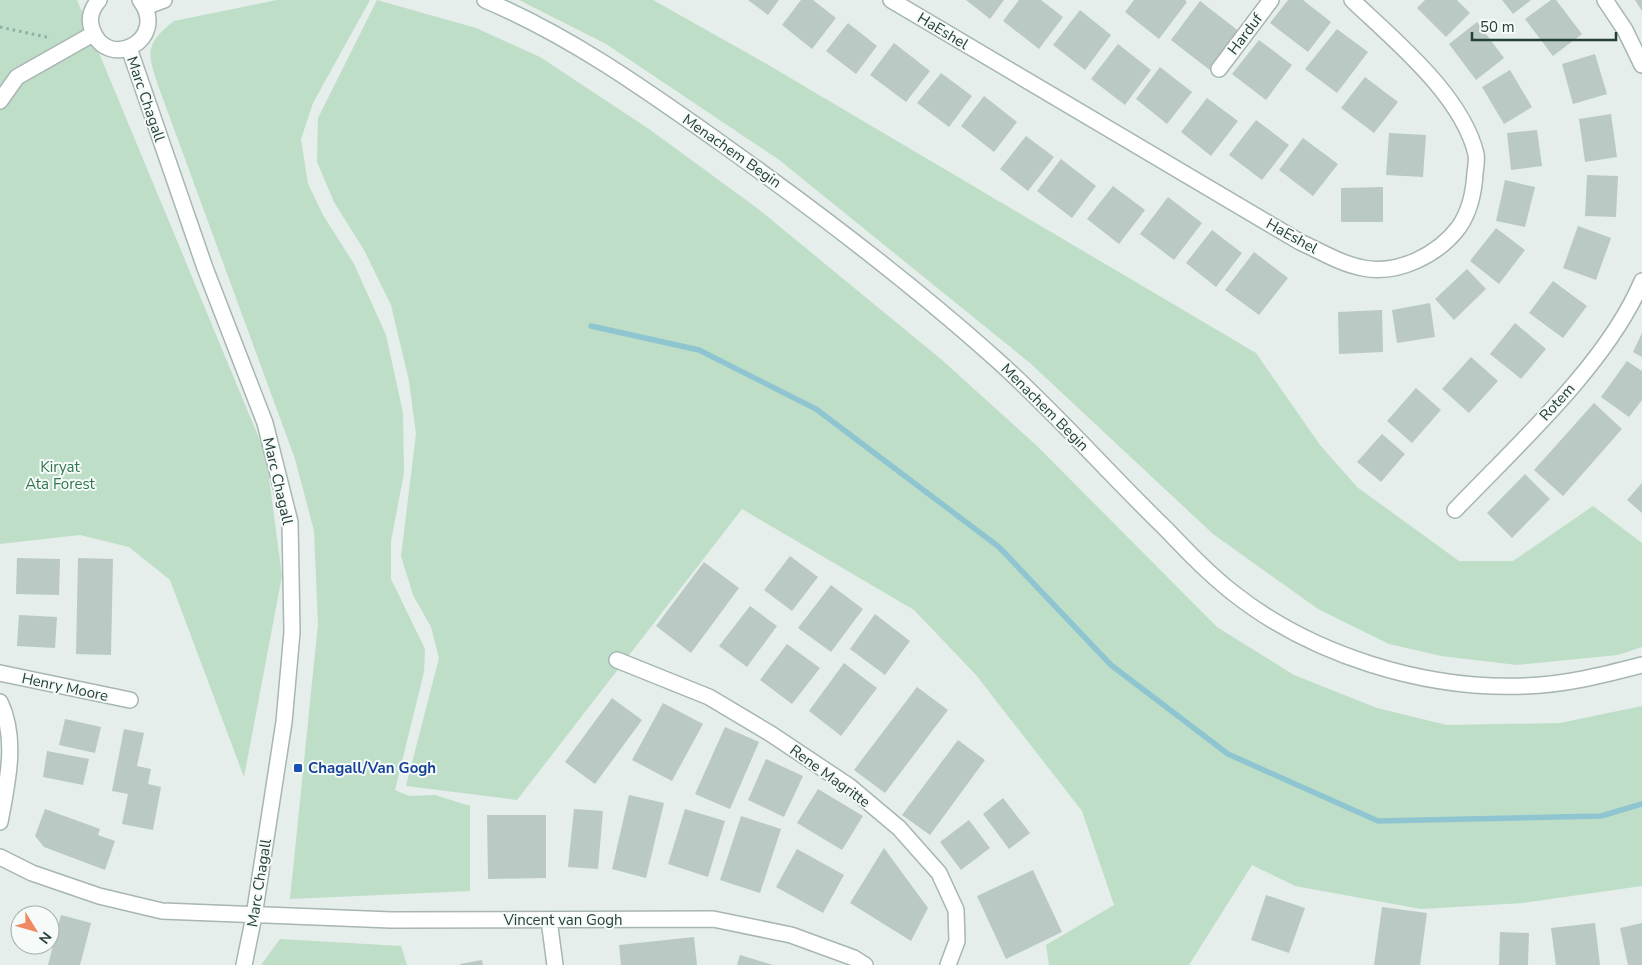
<svg xmlns="http://www.w3.org/2000/svg" width="1642" height="965" viewBox="0 0 1642 965" font-family="'Nunito Sans',sans-serif">
  <style>
    .green { fill: #bedec8 }
    .lines { fill: none; stroke-linecap: round; stroke-linejoin: round }
    .stream { stroke: #8ec5d1; stroke-width: 5.5 }
    .building { fill: #bac9c3 }
    .minor-casing { stroke: #a7b6b1; stroke-width: 18 }
    .path { stroke: #86b1a5; stroke-width: 3; stroke-dasharray: 2.5 4; stroke-linecap: butt }
    .minor { stroke: #fff; stroke-width: 15 }
    .transit-dot { fill: #1a4fb4; stroke: #f6faf8; stroke-width: 2 }
    .labels { text-anchor: middle; dominant-baseline: central; stroke-width: 4; stroke-linejoin: round; paint-order: stroke }
    .street-label { font-size: 15px; fill: #244039; stroke: #f6faf8 }
    .park-label { font-size: 15px; fill: #2f764d; stroke: #f6faf8 }
    .transit-label { font-size: 15px; font-weight: bold; fill: #164399; stroke: #f6faf8; text-anchor: start }
  </style>
  <rect width="100%" height="100%" fill="#e5eeea"/>
  <path class="green" d="M 0,0 L 77,0 L 266,455 L 282,576 L 244,777 L 170,580 L 129,547 L 80,535 L 0,544 Z
    M 277,0 L 370,0 L 313,103 L 301,139 L 308,184 L 323,215 L 354,264 L 386,335 L 403,413 L 404,473 L 391,541 L 391,579 L 425,649 L 424,672 L 395,790 L 409,796 L 435,795 L 470,806 L 470,891 L 290,899 L 318,624 L 314,531 L 295,459 L 159,88 C 148,55 143,45 174,21 Z
    M 377,0 L 476,28 L 540,57 L 649,129 L 757,208 L 942,360 L 1037,446 L 1217,627 L 1294,675 L 1377,708 L 1447,725 L 1560,723 L 1642,706 L 1642,886 L 1523,903 L 1421,909 L 1295,886 L 1252,865 L 1189,965 L 1049,965 L 1046,945 L 1114,905 L 1082,811 L 976,675 L 914,610 L 742,509 L 517,800 L 406,786 L 439,658 L 431,627 L 413,595 L 401,556 L 416,434 L 409,381 L 391,305 L 364,250 L 334,202 L 317,162 L 318,118 Z
    M 519,0 L 653,0 L 758,59 L 1256,353 L 1320,445 L 1357,487 L 1459,561 L 1513,561 L 1593,506 L 1642,543 L 1642,647 L 1618,655 L 1517,665 L 1441,656 L 1389,644 L 1318,609 L 1213,534 L 1030,363 L 778,159 L 606,44 Z
    M 280,939 L 401,946 L 407,965 L 261,965 Z"/>
  <g class="lines">
    <path class="stream" d="M 591,326 L 699,350 L 816,409 L 999,547 L 1111,665 L 1228,754 L 1378,821 L 1601,816 L 1642,804"/>
  </g>
  <path class="building" d="M 748,0 L 779,0 L 768,15 Z
    M 801,0 L 813,0 L 836,18 L 812,49 L 782,25 Z
    M 966,0 L 1004,0 L 990,19 Z
    M 1019,0 L 1041,0 L 1063,17 L 1039,49 L 1003,21 Z
    M 1134,0 L 1185,0 L 1187,2 L 1159,39 L 1125,12 Z
    M 1288,0 L 1303,0 L 1331,22 L 1308,52 L 1270,23 Z
    M 1425,0 L 1457,0 L 1470,13 L 1446,37 L 1417,8 Z
    M 1502,0 L 1531,0 L 1513,14 Z
    M 1551,0 L 1556,0 L 1582,34 L 1553,56 L 1525,19 Z
    M 1635,0 L 1642,0 L 1642,11 Z
    M 1200,1 L 1240,32 L 1211,71 L 1171,40 Z
    M 1080,10 L 1111,35 L 1085,70 L 1053,45 Z
    M 1477,22 L 1504,58 L 1476,80 L 1449,44 Z
    M 848,23 L 877,46 L 856,74 L 826,51 Z
    M 1337,29 L 1368,52 L 1337,93 L 1305,69 Z
    M 1259,40 L 1292,65 L 1266,100 L 1232,74 Z
    M 894,43 L 930,71 L 906,102 L 870,75 Z
    M 1118,44 L 1151,70 L 1125,105 L 1091,79 Z
    M 1595,54 L 1607,94 L 1573,104 L 1562,64 Z
    M 1160,67 L 1192,92 L 1167,124 L 1136,99 Z
    M 1510,70 L 1532,107 L 1504,124 L 1482,87 Z
    M 941,73 L 972,96 L 949,127 L 917,103 Z
    M 1365,77 L 1398,102 L 1374,133 L 1341,108 Z
    M 984,96 L 1017,122 L 994,152 L 961,126 Z
    M 1207,98 L 1238,121 L 1211,156 L 1181,132 Z
    M 1611,114 L 1617,157 L 1585,162 L 1579,119 Z
    M 1256,120 L 1289,145 L 1262,180 L 1229,155 Z
    M 1537,130 L 1542,166 L 1511,170 L 1507,133 Z
    M 1389,133 L 1426,135 L 1423,177 L 1386,175 Z
    M 1026,136 L 1054,157 L 1028,191 L 1000,169 Z
    M 1303,138 L 1338,164 L 1313,196 L 1279,170 Z
    M 1061,159 L 1096,186 L 1072,218 L 1037,191 Z
    M 1587,175 L 1618,176 L 1616,217 L 1585,216 Z
    M 1505,180 L 1535,187 L 1525,227 L 1496,221 Z
    M 1113,186 L 1145,210 L 1119,244 L 1087,219 Z
    M 1383,187 L 1383,222 L 1341,222 L 1341,188 Z
    M 1168,197 L 1202,223 L 1174,260 L 1140,234 Z
    M 1578,226 L 1611,238 L 1596,280 L 1563,268 Z
    M 1496,228 L 1525,250 L 1499,284 L 1470,261 Z
    M 1212,230 L 1242,253 L 1216,287 L 1186,263 Z
    M 1254,252 L 1288,278 L 1259,315 L 1225,290 Z
    M 1467,269 L 1486,289 L 1454,320 L 1435,299 Z
    M 1553,281 L 1587,306 L 1563,338 L 1529,313 Z
    M 1430,303 L 1435,337 L 1397,343 L 1392,310 Z
    M 1382,310 L 1383,352 L 1339,354 L 1338,312 Z
    M 1515,323 L 1546,349 L 1521,379 L 1490,354 Z
    M 1642,333 L 1642,357 L 1633,352 Z
    M 1471,357 L 1498,381 L 1469,413 L 1442,389 Z
    M 1627,361 L 1642,371 L 1642,400 L 1629,417 L 1601,397 Z
    M 1416,388 L 1441,410 L 1412,443 L 1387,421 Z
    M 1594,403 L 1622,429 L 1563,496 L 1534,470 Z
    M 1382,434 L 1405,454 L 1381,482 L 1357,462 Z
    M 1525,474 L 1550,499 L 1512,538 L 1487,513 Z
    M 1642,483 L 1642,513 L 1627,500 Z
    M 790,556 L 818,577 L 792,611 L 764,590 Z
    M 17,558 L 60,559 L 59,595 L 16,594 Z
    M 78,558 L 113,559 L 111,655 L 76,654 Z
    M 704,562 L 739,588 L 691,653 L 656,626 Z
    M 831,585 L 863,609 L 831,652 L 798,628 Z
    M 750,606 L 777,626 L 747,667 L 719,646 Z
    M 875,614 L 910,641 L 885,675 L 850,649 Z
    M 19,615 L 57,617 L 55,648 L 17,646 Z
    M 787,644 L 820,668 L 792,704 L 760,680 Z
    M 844,663 L 877,688 L 841,736 L 809,711 Z
    M 917,687 L 948,710 L 885,793 L 854,770 Z
    M 612,698 L 642,720 L 595,784 L 565,762 Z
    M 663,703 L 703,724 L 672,781 L 632,760 Z
    M 65,719 L 101,727 L 95,753 L 59,745 Z
    M 725,727 L 759,742 L 730,809 L 695,794 Z
    M 124,729 L 144,733 L 137,766 L 151,769 L 148,784 L 161,787 L 153,830 L 122,824 L 128,794 L 112,791 Z
    M 958,740 L 985,760 L 930,835 L 902,815 Z
    M 47,751 L 89,759 L 83,785 L 43,777 Z
    M 766,759 L 803,776 L 784,817 L 748,800 Z
    M 818,789 L 863,816 L 842,850 L 797,823 Z
    M 629,795 L 664,803 L 646,878 L 612,869 Z
    M 1003,798 L 1030,833 L 1009,849 L 983,814 Z
    M 45,809 L 100,829 L 98,835 L 115,841 L 105,870 L 44,847 L 35,836 Z
    M 574,809 L 603,811 L 598,869 L 568,867 Z
    M 685,809 L 725,821 L 708,877 L 668,864 Z
    M 487,815 L 546,815 L 546,878 L 488,879 Z
    M 741,816 L 781,829 L 760,893 L 720,880 Z
    M 969,820 L 990,848 L 961,870 L 940,842 Z
    M 884,848 L 928,908 L 911,941 L 850,903 Z
    M 797,849 L 844,875 L 823,913 L 776,887 Z
    M 1033,870 L 1062,932 L 1006,959 L 977,896 Z
    M 1266,895 L 1305,908 L 1289,953 L 1251,940 Z
    M 1382,907 L 1427,913 L 1420,965 L 1374,965 Z
    M 61,915 L 91,923 L 80,965 L 48,965 Z
    M 1595,923 L 1600,965 L 1556,965 L 1551,928 Z
    M 1642,923 L 1642,965 L 1628,965 L 1620,928 Z
    M 1500,932 L 1529,933 L 1528,965 L 1499,965 Z
    M 694,937 L 697,965 L 621,965 L 619,945 Z
    M 740,955 L 773,965 L 737,965 Z
    M 482,960 L 483,965 L 460,965 L 460,964 Z"/>
  <g class="lines">
    <defs>
      <path id="minor" d="M 99,0 C 92,8 88,18 92,29 C 107,73 170,39 140,0
        M 485,0 C 570,36 643,88 718,141 C 815,210 909,281 998,361 C 1057,414 1109,474 1166,529 C 1187,551 1208,573 1232,592 C 1311,655 1424,690 1525,686 C 1565,685 1603,675 1642,665
        M 891,0 L 1300,242 C 1320,251 1341,264 1363,268 C 1398,275 1438,255 1459,227 C 1470,211 1474,191 1475,173 C 1476,167 1477,160 1476,154 C 1462,95 1394,40 1352,0
        M 1605,0 L 1625,30 L 1642,65
        M 145,7 L 164,0
        M 129,48 L 205,268 L 265,423 L 290,522 L 292,632 L 284,722 L 254,916 L 244,965
        M 1219,69 L 1271,0
        M 0,101 L 17,77 L 93,34
        M 1455,510 C 1516,446 1608,363 1642,281
        M 617,660 L 709,697 L 771,734 L 849,786 L 899,828 L 939,873 L 956,910 L 957,941 L 948,965
        M 0,673 L 130,700
        M 0,702 C 18,739 7,784 0,822
        M 0,857 L 32,873 L 99,896 L 162,911 L 391,920 L 713,919 L 791,935 L 854,958 L 865,965
        M 549,920 L 555,965"/>
    </defs>
    <use href="#minor" class="minor-casing"/>
    <path class="path" d="M 0,27 L 51,38"/>
    <use href="#minor" class="minor"/>
  </g>
  <rect class="transit-dot" x="293" y="763" width="10" height="10" rx="2.5"/>
  <g class="labels">
    <g class="street-label">
      <text transform="translate(943 31) rotate(31)">HaEshel</text>
      <text transform="translate(1245 34) rotate(-53)">Harduf</text>
      <text transform="translate(146 99) rotate(71)">Marc Chagall</text>
      <text transform="translate(732 151) rotate(35)">Menachem Begin</text>
      <text transform="translate(1292 236) rotate(29)">HaEshel</text>
      <text transform="translate(1557 402) rotate(-48)">Rotem</text>
      <text transform="translate(1045 407) rotate(45)">Menachem Begin</text>
      <text transform="translate(278 481) rotate(77)">Marc Chagall</text>
      <text transform="translate(65 687) rotate(12)">Henry Moore</text>
      <text transform="translate(830 776) rotate(36)">Rene Magritte</text>
      <text transform="translate(259 883) rotate(-81)">Marc Chagall</text>
      <text x="563" y="920">Vincent van Gogh</text>
    </g>
    <g class="park-label">
      <text x="60" y="467">Kiryat<tspan x="60" dy="17">Ata Forest</tspan></text>
    </g>
    <g class="transit-label">
      <text x="308" y="768">Chagall/Van Gogh</text>
    </g>
  </g>
  <g transform="translate(35 930) rotate(127)"><circle r="24" fill="#f6faf8" stroke="#a2b0ac"/>
  <path d="M0-4L9 19L0 12L-9 19Z" fill="#f08961"/>
  <text y="-8" font-size="14" font-weight="bold" text-anchor="middle" fill="#244039">N</text>
  </g>
  <path d="M1472 32v8h144v-8" fill="none" stroke="#244039" stroke-width="2.5"/>
  <text x="1480" y="32" font-size="15" fill="#244039" stroke="#f6faf8" stroke-width="4" paint-order="stroke">50 m</text>
</svg>
